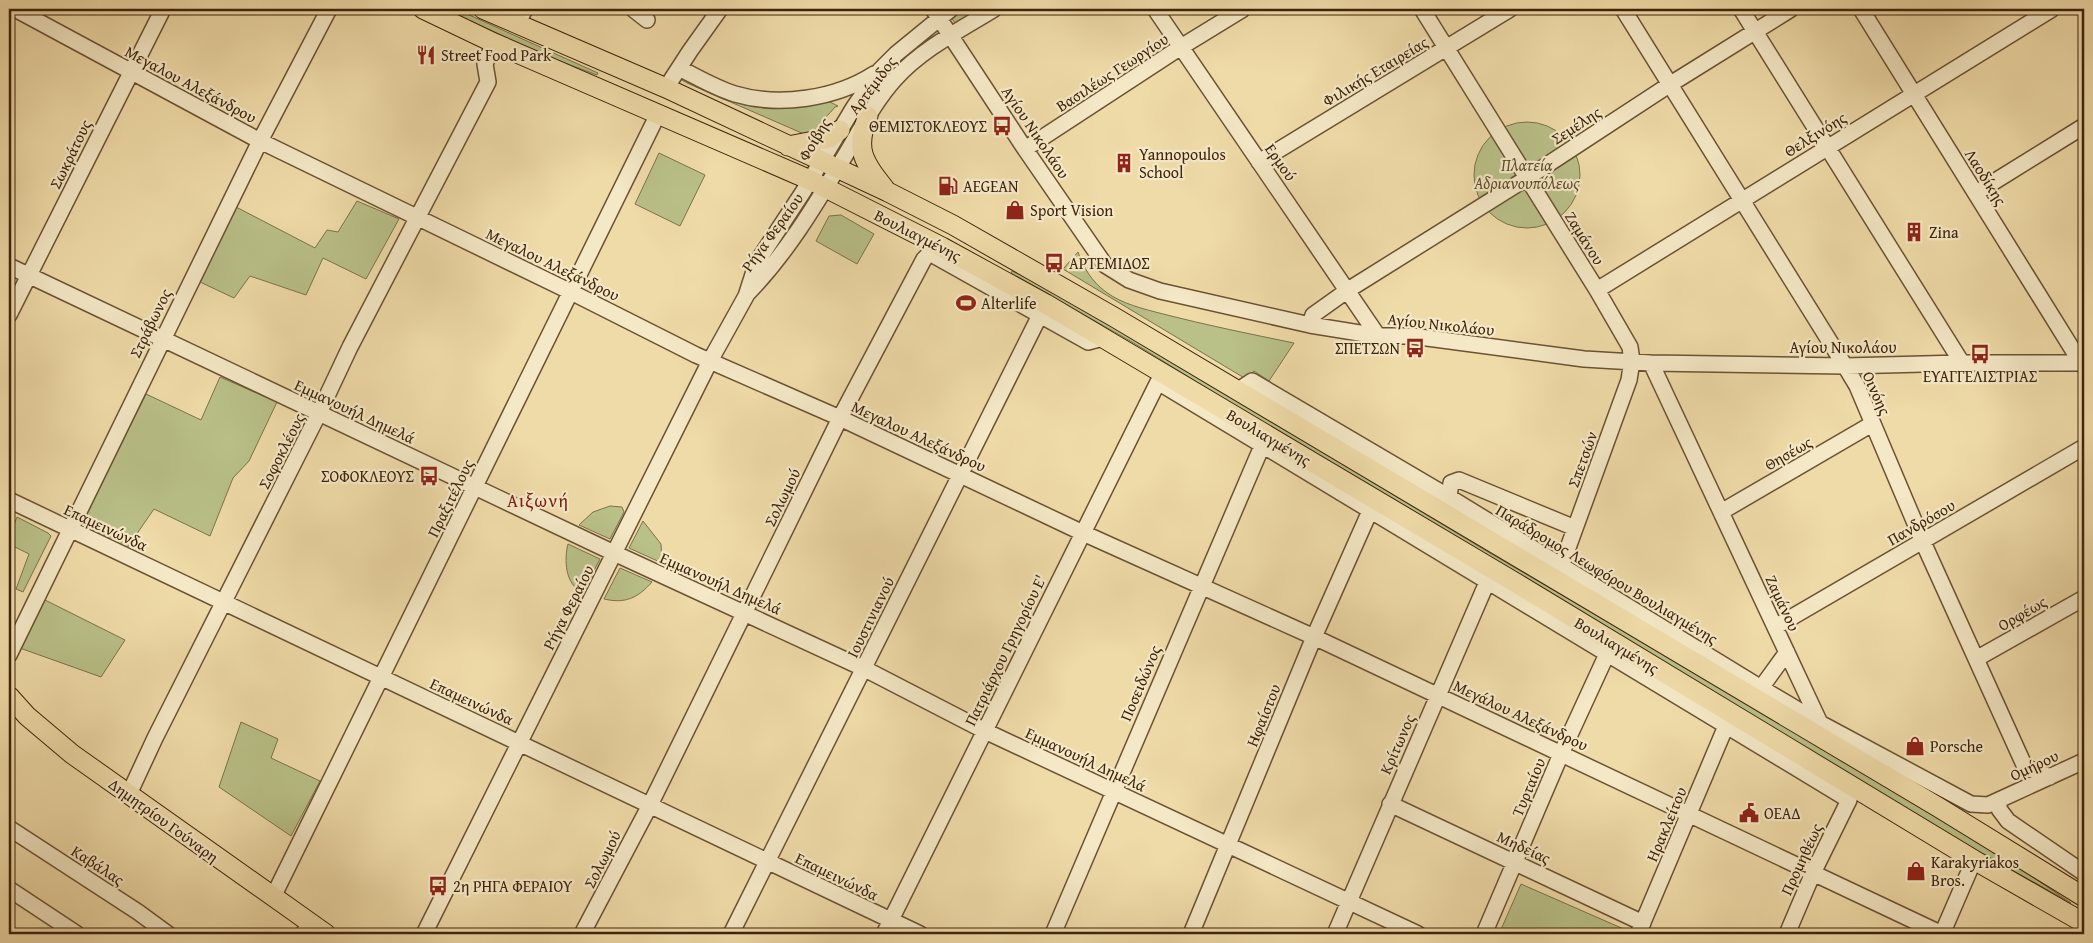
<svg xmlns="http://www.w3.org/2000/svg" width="2093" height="943" viewBox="0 0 2093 943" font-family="'Gentium Book Plus',serif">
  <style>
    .green { fill: #b9c088; stroke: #7c724a }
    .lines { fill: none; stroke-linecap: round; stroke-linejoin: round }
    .minor-casing { stroke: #6a5233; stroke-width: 18 }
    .major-casing { stroke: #3e240c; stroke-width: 21 }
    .minor { stroke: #f5e8c6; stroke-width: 15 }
    .major { stroke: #efdba8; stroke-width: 19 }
    .labels { text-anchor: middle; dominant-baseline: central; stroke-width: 4.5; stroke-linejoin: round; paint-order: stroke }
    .poi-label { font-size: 16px; fill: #3e240c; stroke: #f5e8c6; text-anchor: start }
    .street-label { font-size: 16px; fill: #3e240c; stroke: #f5e8c6 }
    .park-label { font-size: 16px; font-style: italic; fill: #5d4b2b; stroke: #f5e8c6 }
    .neighbourhood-label { font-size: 18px; letter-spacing: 1px; fill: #7a1f14; stroke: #f5e8c6 }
  </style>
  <rect width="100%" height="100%" fill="#efdba8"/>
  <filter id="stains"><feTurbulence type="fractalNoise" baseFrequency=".004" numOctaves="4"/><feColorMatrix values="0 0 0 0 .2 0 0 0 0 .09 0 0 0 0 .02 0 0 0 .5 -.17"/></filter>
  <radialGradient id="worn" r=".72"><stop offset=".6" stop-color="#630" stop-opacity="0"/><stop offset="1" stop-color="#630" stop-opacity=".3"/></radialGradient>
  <path class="green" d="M 443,9 L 456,9 L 598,73 L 597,75 L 557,60 Z
    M 964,9 L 980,9 L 956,24 L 952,19 Z
    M 680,75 C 703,86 728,102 754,107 C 776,110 808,105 830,102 L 838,106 L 835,107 C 829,115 819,121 821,132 L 804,134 L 687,83 L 680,79 Z
    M1474 175a53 53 0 1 1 106 0a53 53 0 1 1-106 0Z
    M 659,153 L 705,175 L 680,226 L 635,204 Z
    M 357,201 L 399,219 L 366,279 L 323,258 L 306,295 L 250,276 L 234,298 L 200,282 L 236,207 L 315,248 L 327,230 L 338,232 Z
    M 841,215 L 874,234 L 857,264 L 816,241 L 829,216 Z
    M 1078,252 C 1083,267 1092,282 1106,292 C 1122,304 1144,309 1163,314 C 1206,325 1250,334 1294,343 L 1269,381 L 1254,371 L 1246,379 L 1063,269 Z
    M 1012,271 L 1056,293 L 1248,407 L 1483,549 L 1748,704 L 2018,867 L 2071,903 L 1980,852 L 1288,438 L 1132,342 L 1011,273 Z
    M 220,377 L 277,402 L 249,461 L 233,478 L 210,536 L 154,509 L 127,548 L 82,524 L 146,394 L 201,420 Z
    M 610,506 L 622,507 L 624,512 L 610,539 L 579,525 L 593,512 Z
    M 17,517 L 48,533 L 51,536 L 23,592 L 16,589 L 29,554 L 9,544 L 9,537 Z
    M 643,521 L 661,544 L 662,563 L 629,548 Z
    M 568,544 L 600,559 L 583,592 C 565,586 564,559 568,544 Z
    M 620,568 L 652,582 C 638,598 625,604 604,599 Z
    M 41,598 L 125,640 L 101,677 L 17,647 Z
    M 241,722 L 278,739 L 271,758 L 320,781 L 291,836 L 219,787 Z
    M 1521,884 L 1626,930 L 1624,934 L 1499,934 Z"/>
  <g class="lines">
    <defs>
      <path id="minor" d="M 15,9 L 260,141 L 571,292 L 696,355 L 840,418 L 1083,533 L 1314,637 L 1942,934
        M 633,9 L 647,20
        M 933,9 L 1025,149 L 1105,265 L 1129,280 L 1160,291 L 1310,325 L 1378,336 L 1412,336 L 1584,359 L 1651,363 L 1845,366 L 1962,363 L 2084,363
        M 1155,9 L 1378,336
        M 1422,9 L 1597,290 L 1630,347 L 1632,361 L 1629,380 L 1561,567
        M 1623,9 L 1845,366 L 1857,386 L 1923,542 L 2025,767 L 2050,777
        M 1741,9 L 1962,363
        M 1861,9 L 2081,363
        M 517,24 L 525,9
        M 679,68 C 697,77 715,88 735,94 C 779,107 835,99 874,74
        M 666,88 L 690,51 L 720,9
        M 1025,149 L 1181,47 L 1243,9
        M 1259,162 L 1510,9
        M 1976,193 L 2084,126
        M 9,266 L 614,553 L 865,669 L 985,731 L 1418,934
        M 1597,290 L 2052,9
        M 748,293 C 789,251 819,199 849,149 C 863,125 876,100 895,79 C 922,49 960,30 994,9
        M 9,315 L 163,9
        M 1310,325 L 1313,315 L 1348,290 L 1527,178 L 1669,85 L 1791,9
        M 1651,363 L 1820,723
        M 1237,391 L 1252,381 L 1449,497 L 1761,688 L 1820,723 L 1971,804 L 1988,805 L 2084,761
        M 1449,497 L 1451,483 L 1459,480 L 1575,528
        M 9,500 L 920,934
        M 1721,512 L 1872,424
        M 1775,627 L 2084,447
        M 9,655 L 260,141 L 329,9
        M 1976,659 L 2084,598
        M 1761,688 L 1787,652
        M 129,794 L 155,738 L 319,413 L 350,347 L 488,82 L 485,64 L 494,43
        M 1999,801 L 1999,809 L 2008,821 L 2084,873
        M 1390,804 L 1643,923
        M 9,828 L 138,912 L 168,934
        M 9,889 L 77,934
        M 273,897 L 658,114
        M 303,934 L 310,923
        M 424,934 L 710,361 L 746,296 L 757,262 L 803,192 L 854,107 L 880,70 L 896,54 L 951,9
        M 582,934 L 650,805 L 840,418 L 924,259 L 928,255 L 933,255 L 1088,342 L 1103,338
        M 731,934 L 1040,315
        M 884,934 L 1158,382 L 1849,800 L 1813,873 L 1787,934
        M 1053,934 L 1262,446
        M 1191,934 L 1314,637 L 1370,511
        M 1335,934 L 1491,573
        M 1484,934 L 1561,754 L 1607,654
        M 1638,934 L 1726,726
        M 1942,934 L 1974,860"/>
      <path id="major" d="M 423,9 L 494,43 L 810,180 L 942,247 L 1046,304 L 1516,583 L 1974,860 L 2084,923
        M 483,9 L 666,88 L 888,192 L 953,225 L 1114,317 L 1938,807 L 2084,897
        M 868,116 C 854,150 864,162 885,189
        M 788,146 L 829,138 L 840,130
        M 9,696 L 27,716 L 72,754 L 326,934"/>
    </defs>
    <use href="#minor" class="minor-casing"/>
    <use href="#major" class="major-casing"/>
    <use href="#minor" class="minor"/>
    <use href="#major" class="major"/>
  </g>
  <defs>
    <symbol id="restaurant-bare" viewBox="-9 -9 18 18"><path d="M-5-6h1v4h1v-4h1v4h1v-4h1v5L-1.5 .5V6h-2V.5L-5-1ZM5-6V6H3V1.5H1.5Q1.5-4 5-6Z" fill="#8f2418" stroke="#f5e8c6" stroke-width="2.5" paint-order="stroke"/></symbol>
    <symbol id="bus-bare" viewBox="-9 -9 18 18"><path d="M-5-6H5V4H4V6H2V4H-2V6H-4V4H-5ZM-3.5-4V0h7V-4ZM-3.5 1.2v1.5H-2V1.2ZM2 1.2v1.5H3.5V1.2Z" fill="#8f2418" stroke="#f5e8c6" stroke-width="2.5" paint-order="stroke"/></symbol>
    <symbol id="building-bare" viewBox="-9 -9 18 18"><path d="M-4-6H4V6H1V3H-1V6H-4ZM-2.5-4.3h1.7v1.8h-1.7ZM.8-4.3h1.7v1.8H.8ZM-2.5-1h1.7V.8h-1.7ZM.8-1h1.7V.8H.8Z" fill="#8f2418" stroke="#f5e8c6" stroke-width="2.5" paint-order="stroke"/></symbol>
    <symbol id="fuel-bare" viewBox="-9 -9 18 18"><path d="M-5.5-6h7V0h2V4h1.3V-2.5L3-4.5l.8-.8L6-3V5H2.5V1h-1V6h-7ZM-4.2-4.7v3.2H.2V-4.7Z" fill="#8f2418" stroke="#f5e8c6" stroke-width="2.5" paint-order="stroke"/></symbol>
    <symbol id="shop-bare" viewBox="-9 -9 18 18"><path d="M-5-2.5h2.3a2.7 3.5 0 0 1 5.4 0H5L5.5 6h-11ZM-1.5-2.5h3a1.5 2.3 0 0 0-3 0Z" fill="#8f2418" stroke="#f5e8c6" stroke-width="2.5" paint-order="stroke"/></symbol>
    <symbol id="stadium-bare" viewBox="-9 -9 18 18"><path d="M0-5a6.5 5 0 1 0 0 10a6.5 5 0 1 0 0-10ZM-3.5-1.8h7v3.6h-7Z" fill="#8f2418" stroke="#f5e8c6" stroke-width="2.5" paint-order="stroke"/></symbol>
    <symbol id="civic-bare" viewBox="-9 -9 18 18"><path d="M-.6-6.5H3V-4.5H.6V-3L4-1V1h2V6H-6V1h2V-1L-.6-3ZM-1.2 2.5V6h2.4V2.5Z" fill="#8f2418" stroke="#f5e8c6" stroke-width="2.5" paint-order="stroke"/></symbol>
  </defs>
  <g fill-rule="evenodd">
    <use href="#restaurant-bare" x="412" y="41" width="28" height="28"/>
    <use href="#bus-bare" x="988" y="112" width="28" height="28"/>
    <use href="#building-bare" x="1110" y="149" width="28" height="28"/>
    <use href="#fuel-bare" x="934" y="172" width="28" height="28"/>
    <use href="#shop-bare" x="1001" y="196" width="28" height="28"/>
    <use href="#building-bare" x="1900" y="218" width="28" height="28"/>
    <use href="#bus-bare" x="1040" y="249" width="28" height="28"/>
    <use href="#stadium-bare" x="952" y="289" width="28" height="28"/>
    <use href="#bus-bare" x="1401" y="334" width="28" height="28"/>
    <use href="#bus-bare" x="1966" y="340" width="28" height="28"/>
    <use href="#bus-bare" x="415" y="462" width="28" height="28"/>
    <use href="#shop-bare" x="1901" y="732" width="28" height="28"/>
    <use href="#civic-bare" x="1735" y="799" width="28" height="28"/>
    <use href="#shop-bare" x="1902" y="857" width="28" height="28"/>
    <use href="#bus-bare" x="424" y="872" width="28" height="28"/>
  </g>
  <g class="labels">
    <g class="poi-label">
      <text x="441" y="55">Street Food Park</text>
      <text x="987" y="126" text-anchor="end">ΘΕΜΙΣΤΟΚΛΕΟΥΣ</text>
      <text x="1139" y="154">Yannopoulos<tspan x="1139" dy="18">School</tspan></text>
      <text x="963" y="186">AEGEAN</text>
      <text x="1030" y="210">Sport Vision</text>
      <text x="1929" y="232">Zina</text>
      <text x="1069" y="263">ΑΡΤΕΜΙΔΟΣ</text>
      <text x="981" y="303">Alterlife</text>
      <text x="1400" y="348" text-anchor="end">ΣΠΕΤΣΩΝ</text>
      <text x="1980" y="376" text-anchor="middle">ΕΥΑΓΓΕΛΙΣΤΡΙΑΣ</text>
      <text x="414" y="476" text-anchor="end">ΣΟΦΟΚΛΕΟΥΣ</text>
      <text x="1930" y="746">Porsche</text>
      <text x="1764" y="813">ΟΕΑΔ</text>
      <text x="1931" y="862">Karakyriakos<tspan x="1931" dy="18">Bros.</tspan></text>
      <text x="453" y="886">2η ΡΗΓΑ ΦΕΡΑΙΟΥ</text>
    </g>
    <g class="street-label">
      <text transform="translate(1375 71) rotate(-31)">Φιλικής Εταιρείας</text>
      <text transform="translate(1112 72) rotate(-33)">Βασιλέως Γεωργίου</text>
      <text transform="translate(191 84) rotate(28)">Μεγαλου Αλεξάνδρου</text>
      <text transform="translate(872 85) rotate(-53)">Αρτέμιδος</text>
      <text transform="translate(1576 125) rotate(-33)">Σεμέλης</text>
      <text transform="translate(1036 132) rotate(56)">Αγίου Νικολάου</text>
      <text transform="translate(1815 134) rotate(-32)">Θελξινόης</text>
      <text transform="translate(814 139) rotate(-59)">Φοίβης</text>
      <text transform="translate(70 154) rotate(-64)">Σωκράτους</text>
      <text transform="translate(1281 162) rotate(55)">Ερμού</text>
      <text transform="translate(1986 177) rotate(58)">Λαοδίκης</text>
      <text transform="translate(772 232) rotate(-54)">Ρήγα Φεραίου</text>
      <text transform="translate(918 235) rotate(27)">Βουλιαγμένης</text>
      <text transform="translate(1585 238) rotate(58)">Ζαμάνου</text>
      <text transform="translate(553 264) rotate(26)">Μεγαλου Αλεξάνδρου</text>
      <text transform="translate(150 323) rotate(-64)">Στράβωνος</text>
      <text transform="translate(1441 324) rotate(6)">Αγίου Νικολάου</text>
      <text x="1843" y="347">Αγίου Νικολάου</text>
      <text transform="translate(1877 393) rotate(66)">Οινόης</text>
      <text transform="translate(355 411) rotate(25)">Εμμανουήλ Δημελά</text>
      <text transform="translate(919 436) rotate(25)">Μεγαλου Αλεξάνδρου</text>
      <text transform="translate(1269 437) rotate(31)">Βουλιαγμένης</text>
      <text transform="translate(281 451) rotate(-63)">Σοφοκλέους</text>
      <text transform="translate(1788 453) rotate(-30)">Θησέως</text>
      <text transform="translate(1582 459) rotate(-70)">Σπετσών</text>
      <text transform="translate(782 497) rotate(-64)">Σολωμού</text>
      <text transform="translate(450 498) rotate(-64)">Πραξιτέλους</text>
      <text transform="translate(1921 522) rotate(-30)">Πανδρόσου</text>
      <text transform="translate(106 527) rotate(25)">Επαμεινώνδα</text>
      <text transform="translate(1607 574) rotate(31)">Παράδρομος Λεωφόρου Βουλιαγμένης</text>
      <text transform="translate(721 583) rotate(24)">Εμμανουήλ Δημελά</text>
      <text transform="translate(1783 603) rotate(65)">Ζαμάνου</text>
      <text transform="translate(568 607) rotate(-63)">Ρήγα Φεραίου</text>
      <text transform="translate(2022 613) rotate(-30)">Ορφέως</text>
      <text transform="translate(870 617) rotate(-64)">Ιουστινιανού</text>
      <text transform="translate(1617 645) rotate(31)">Βουλιαγμένης</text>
      <text transform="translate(1005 650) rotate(-64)">Πατριάρχου Γρηγορίου E'</text>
      <text transform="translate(1140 683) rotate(-67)">Ποσειδώνος</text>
      <text transform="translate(472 701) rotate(25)">Επαμεινώνδα</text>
      <text transform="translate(1263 715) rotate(-68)">Ηφαίστου</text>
      <text transform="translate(1521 715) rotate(25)">Μεγάλου Αλεξάνδρου</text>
      <text transform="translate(1397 744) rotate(-66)">Κρίτωνος</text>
      <text transform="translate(1086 759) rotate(25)">Εμμανουήλ Δημελά</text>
      <text transform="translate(2034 765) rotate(-25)">Ομήρου</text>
      <text transform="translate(1528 787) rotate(-67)">Τυρταίου</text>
      <text transform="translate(164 820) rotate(36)">Δημητρίου Γούναρη</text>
      <text transform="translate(1666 824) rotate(-67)">Ηρακλείτου</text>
      <text transform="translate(1524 847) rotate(25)">Μηδείας</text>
      <text transform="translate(602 859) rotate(-63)">Σολωμού</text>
      <text transform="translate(1801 859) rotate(-65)">Προμηθέως</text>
      <text transform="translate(98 865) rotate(33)">Καβάλας</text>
      <text transform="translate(837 876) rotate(26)">Επαμεινώνδα</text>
    </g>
    <g class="park-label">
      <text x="1527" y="165">Πλατεία<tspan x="1527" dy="18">Αδριανουπόλεως</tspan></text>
    </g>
    <g class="neighbourhood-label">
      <text x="538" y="500">Αιξωνή</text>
    </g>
  </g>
  <rect width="2093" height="943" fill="none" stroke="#efdba8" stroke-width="30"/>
  <rect x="10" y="10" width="2073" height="923" fill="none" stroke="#3e240c" stroke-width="2.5"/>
  <rect x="15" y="15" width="2063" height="913" fill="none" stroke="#3e240c"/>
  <rect width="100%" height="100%" filter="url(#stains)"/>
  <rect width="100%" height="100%" fill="url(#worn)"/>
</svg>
